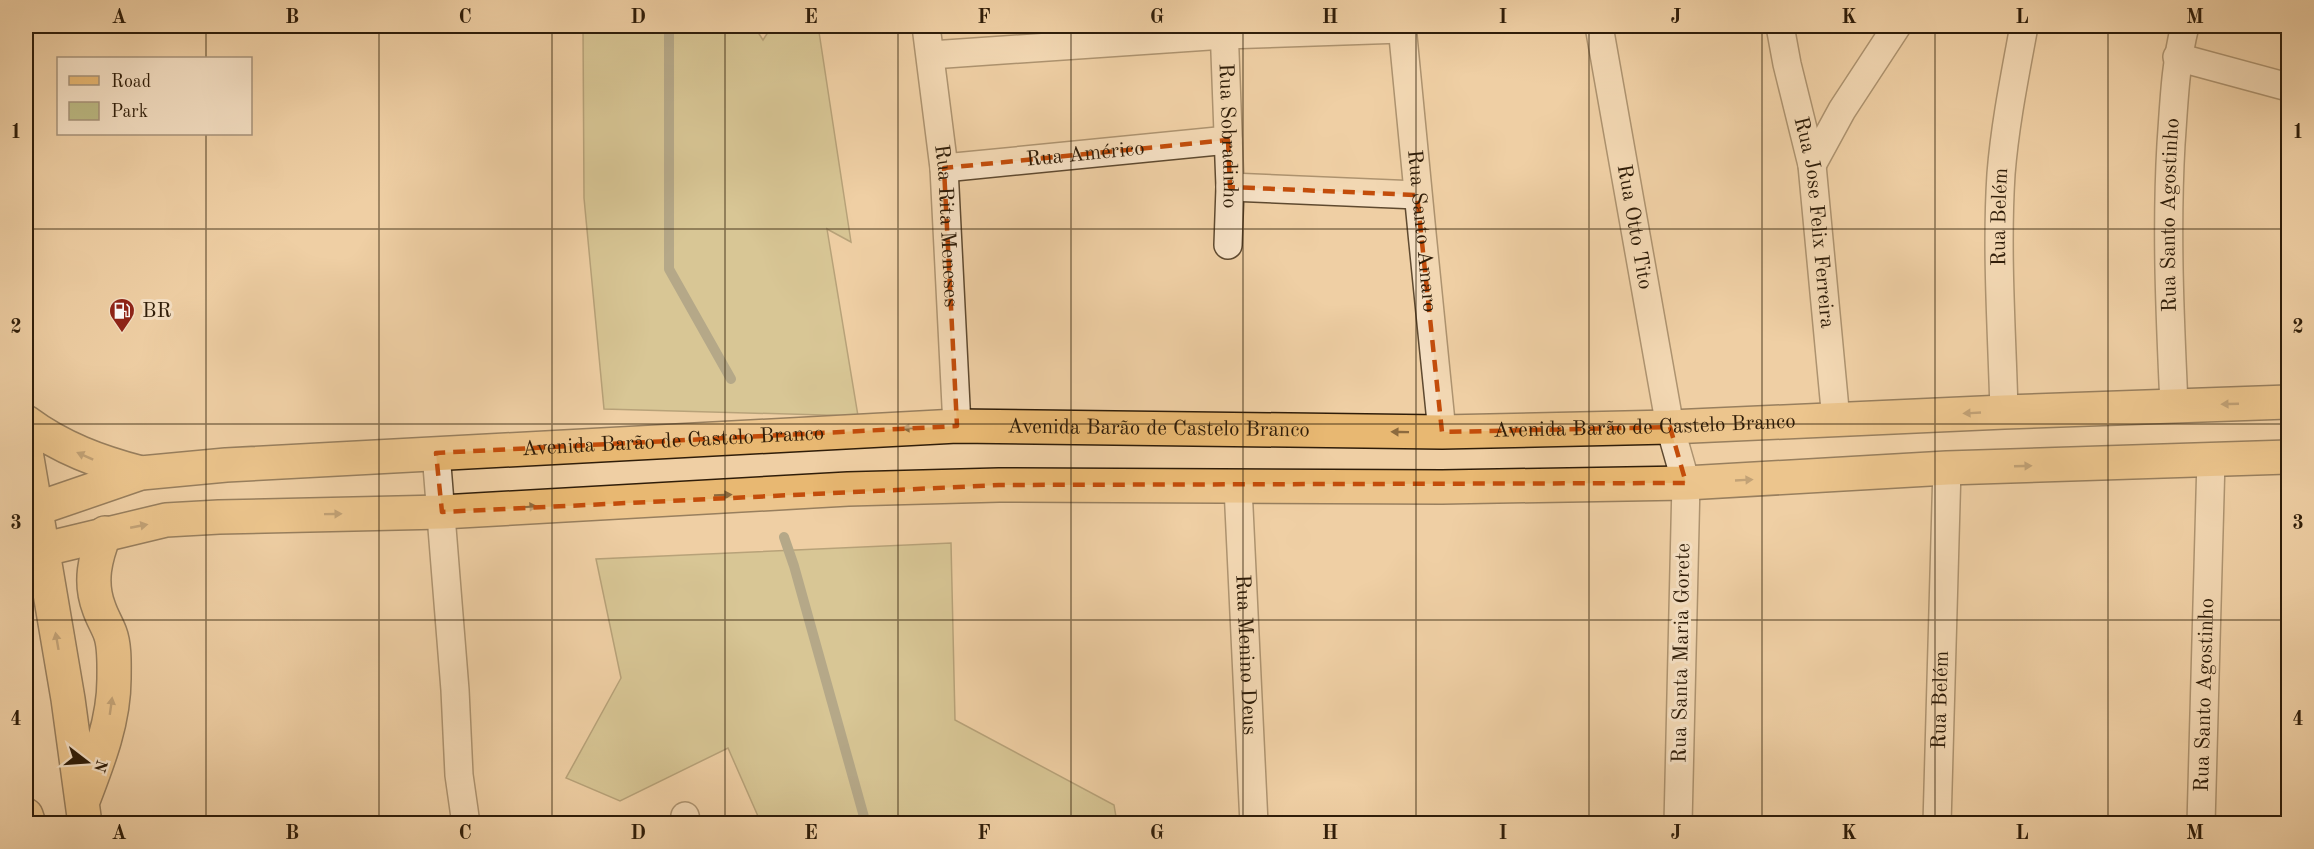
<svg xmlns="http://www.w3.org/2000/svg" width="2314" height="849" viewBox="0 0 2314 849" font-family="'Old Standard TT',serif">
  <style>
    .green { fill: #bcba84; stroke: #766c46; stroke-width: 1.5 }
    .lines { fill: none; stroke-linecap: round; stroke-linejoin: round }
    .stream { stroke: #6f7967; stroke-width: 10 }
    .minor-casing { stroke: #5f4a30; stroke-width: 30 }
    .primary-casing { stroke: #2f1d09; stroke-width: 36 }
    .trunk-casing { stroke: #2f1d09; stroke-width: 36 }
    .minor { stroke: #f5e0c4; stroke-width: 27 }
    .primary { stroke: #e8b872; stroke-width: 33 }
    .trunk { stroke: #e8b872; stroke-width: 33 }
    .oneway { fill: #8c6a3e }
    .marked { fill: none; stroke: #c34d0b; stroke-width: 4.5; stroke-dasharray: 12 8; stroke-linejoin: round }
    .grid { fill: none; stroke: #2f1d09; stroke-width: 1.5; stroke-opacity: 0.55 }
    .labels { text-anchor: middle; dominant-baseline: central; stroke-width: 6; stroke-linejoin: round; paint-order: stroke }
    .street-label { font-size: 21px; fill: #2f1d09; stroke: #f5e0c4 }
    .poi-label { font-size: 21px; fill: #2f1d09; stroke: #f5e0c4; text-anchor: start }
    .neatline { fill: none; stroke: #2f1d09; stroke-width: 2 }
    .grid-label { font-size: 20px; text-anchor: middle; font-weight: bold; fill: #2f1d09 }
  </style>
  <rect width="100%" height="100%" fill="#efcfa4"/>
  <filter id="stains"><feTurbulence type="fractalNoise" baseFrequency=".00333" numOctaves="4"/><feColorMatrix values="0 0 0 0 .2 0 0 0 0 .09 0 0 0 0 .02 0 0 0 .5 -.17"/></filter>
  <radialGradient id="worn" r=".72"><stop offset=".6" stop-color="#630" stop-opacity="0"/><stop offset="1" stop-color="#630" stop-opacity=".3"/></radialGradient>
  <path class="green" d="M 583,26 L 754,26 L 763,40 L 772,26 L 811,26 L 819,32 L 851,242 L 827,229 L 858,416 L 604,409 L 584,198 Z
    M 951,543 L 955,720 L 1114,805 L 1117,823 L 761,823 L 728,748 L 620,801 L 566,778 L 621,678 L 596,559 Z"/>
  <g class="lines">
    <path class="stream" d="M 669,26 L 669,269 L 731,379
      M 784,537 L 794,566 L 866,824"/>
    <defs>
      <g id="minor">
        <path id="s1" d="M 926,26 L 944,168 L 957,426"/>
        <path id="s2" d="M 1224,26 L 1230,187 L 1228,245"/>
        <path id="s3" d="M 1402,26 C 1415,161 1428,297 1442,432"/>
        <path id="s4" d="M 1599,26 L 1670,427 L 1686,483 L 1678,824"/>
        <path id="s5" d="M 1780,26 L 1787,64 L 1812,165 L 1836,420"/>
        <path d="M 931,55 L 1224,35 L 1402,29"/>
        <path d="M 2177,57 L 2288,87"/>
        <path d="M 1812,165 L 1842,110 L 1897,26"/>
        <path id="s6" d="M 944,168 L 1228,140"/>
        <path d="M 1230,187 L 1417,195"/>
        <path id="s7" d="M 2174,405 C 2170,318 2166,231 2171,144 C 2174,104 2175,65 2185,26"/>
        <path id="s8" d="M 2004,412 C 2002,333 1996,253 2001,174 C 2005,124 2015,75 2024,26"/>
        <path d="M 436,453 L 455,690 L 459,775 L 466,824"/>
        <path id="s9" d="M 1238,487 L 1254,824"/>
        <path d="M 685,816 L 687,824"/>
        <path id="s10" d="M 1937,824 L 1947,468"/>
        <path id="s11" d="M 2201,824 L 2211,459"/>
      </g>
      <g id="primary">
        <path id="s12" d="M 36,509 L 141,473 L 226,465 L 957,426 L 1442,432 L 1670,427 L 2004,412 L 2288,402"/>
        <path d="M 41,550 L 166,520 L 219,517 L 442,512 L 848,489 L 999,485 L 1442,487 L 1686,483 L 1947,468 L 2288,457"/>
      </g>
      <path id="trunk" d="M 26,422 C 61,448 99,462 141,473
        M 26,452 L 68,699 L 85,824
        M 84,798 C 99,759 114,720 114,679 C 114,665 115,646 110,633 C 107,625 102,617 99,608 C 89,582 95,558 105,533
        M 26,815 L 29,824"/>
    </defs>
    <use href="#minor" class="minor-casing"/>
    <use href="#primary" class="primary-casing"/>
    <use href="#trunk" class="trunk-casing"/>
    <use href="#minor" class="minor"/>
    <use href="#primary" class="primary"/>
    <use href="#trunk" class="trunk"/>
  </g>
  <defs><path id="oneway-solid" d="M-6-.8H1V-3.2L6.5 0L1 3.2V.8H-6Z" transform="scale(1.5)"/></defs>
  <g class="oneway">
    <use href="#oneway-solid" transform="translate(2230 404) rotate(178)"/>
    <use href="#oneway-solid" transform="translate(1972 413) rotate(177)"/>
    <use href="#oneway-solid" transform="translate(911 428) rotate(178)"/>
    <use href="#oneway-solid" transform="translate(1400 432) rotate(-179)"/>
    <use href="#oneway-solid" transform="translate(85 456) rotate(-156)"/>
    <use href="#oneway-solid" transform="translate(2023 466) rotate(-2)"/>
    <use href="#oneway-solid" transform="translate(1744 480) rotate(-3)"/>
    <use href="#oneway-solid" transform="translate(723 495) rotate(-3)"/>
    <use href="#oneway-solid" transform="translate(528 507) rotate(-4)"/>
    <use href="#oneway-solid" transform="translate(333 514) rotate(-1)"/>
    <use href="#oneway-solid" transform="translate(139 526) rotate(-11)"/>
    <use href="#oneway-solid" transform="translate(57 641) rotate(-100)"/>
    <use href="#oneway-solid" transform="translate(111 706) rotate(-82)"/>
  </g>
  <path d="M0 0H2314V849H0ZM 1228,140 L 1230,187 L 1417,195 L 1442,432 L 1670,427 L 1686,483 L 999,485 L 442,512 L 436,453 L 957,426 L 944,168 Z" fill="#efcfa4" fill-opacity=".55" fill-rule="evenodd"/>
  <path class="marked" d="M 1228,140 L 1230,187 L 1417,195 L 1442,432 L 1670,427 L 1686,483 L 999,485 L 442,512 L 436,453 L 957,426 L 944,168 Z"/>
  <path class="grid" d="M 206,26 L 206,58M 379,26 L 379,824M 552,26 L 552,824M 725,26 L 725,824M 898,26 L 898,824M 1071,26 L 1071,824M 1243,26 L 1243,824M 1416,26 L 1416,824M 1589,26 L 1589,824M 1762,26 L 1762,824M 1935,26 L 1935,824M 2108,26 L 2108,824M 206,134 L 206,824M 26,229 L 2288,229M 26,424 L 2288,424M 26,620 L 2288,620"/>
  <defs>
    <symbol id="fuel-pin" viewBox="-11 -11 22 30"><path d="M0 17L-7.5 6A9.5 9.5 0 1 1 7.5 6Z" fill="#8f2418" stroke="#f5e0c4"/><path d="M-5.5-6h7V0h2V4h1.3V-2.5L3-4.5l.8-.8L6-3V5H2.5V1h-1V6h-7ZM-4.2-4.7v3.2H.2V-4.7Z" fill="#fff"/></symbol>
  </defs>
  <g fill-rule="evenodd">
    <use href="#fuel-pin" x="107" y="296" width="30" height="40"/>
  </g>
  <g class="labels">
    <g class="street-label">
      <text stroke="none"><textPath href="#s2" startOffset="110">Rua Sobradinho</textPath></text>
      <text stroke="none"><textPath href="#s6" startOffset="142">Rua Américo</textPath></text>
      <text stroke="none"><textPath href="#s7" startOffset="190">Rua Santo Agostinho</textPath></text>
      <text stroke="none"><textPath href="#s8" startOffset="195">Rua Belém</textPath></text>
      <text stroke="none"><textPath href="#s5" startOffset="200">Rua Jose Felix Ferreira</textPath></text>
      <text stroke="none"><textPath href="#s1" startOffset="201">Rua Rita Meneses</textPath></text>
      <text stroke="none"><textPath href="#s4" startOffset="204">Rua Otto Tito</textPath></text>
      <text stroke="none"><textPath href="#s3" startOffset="206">Rua Santo Amaro</textPath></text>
      <text stroke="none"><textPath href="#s12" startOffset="1616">Avenida Barão de Castelo Branco</textPath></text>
      <text stroke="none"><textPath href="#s12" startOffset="1130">Avenida Barão de Castelo Branco</textPath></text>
      <text stroke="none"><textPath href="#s12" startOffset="644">Avenida Barão de Castelo Branco</textPath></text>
      <text transform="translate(1682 653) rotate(-89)">Rua Santa Maria Gorete</text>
      <text stroke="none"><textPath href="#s9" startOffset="168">Rua Menino Deus</textPath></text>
      <text stroke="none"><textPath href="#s11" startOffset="129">Rua Santo Agostinho</textPath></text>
      <text stroke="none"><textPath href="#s10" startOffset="124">Rua Belém</textPath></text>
    </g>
    <g class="poi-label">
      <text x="142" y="311">BR</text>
    </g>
  </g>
  <rect width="2314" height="849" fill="none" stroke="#efcfa4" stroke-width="66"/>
  <rect x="57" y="57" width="195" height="78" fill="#f5e0c4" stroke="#a69279" stroke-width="1.5"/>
  <rect x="69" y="76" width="30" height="9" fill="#e8b872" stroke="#a69279" stroke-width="1.5"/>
  <text x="111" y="87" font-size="18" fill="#2f1d09">Road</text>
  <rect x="69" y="102" width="30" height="18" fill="#bcba84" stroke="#a69279" stroke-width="1.5"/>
  <text x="111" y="117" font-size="18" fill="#2f1d09">Park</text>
  <g transform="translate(87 762) rotate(107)" stroke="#f5e0c4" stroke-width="4.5" paint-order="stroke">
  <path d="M0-4.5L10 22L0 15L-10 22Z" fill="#2f1d09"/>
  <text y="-9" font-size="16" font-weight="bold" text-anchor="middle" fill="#2f1d09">N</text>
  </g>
  <rect x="33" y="33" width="2248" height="783" class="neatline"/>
  <g class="grid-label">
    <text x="119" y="23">A</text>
    <text x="292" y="23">B</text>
    <text x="465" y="23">C</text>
    <text x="638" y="23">D</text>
    <text x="811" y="23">E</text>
    <text x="984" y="23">F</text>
    <text x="1157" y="23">G</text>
    <text x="1330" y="23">H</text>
    <text x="1503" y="23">I</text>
    <text x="1676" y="23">J</text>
    <text x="1849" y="23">K</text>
    <text x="2022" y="23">L</text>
    <text x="2195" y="23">M</text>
    <text x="16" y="138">1</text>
    <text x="2298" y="138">1</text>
    <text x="16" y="333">2</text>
    <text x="2298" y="333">2</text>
    <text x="16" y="529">3</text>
    <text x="2298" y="529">3</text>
    <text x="16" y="725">4</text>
    <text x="2298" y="725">4</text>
    <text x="119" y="839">A</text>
    <text x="292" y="839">B</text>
    <text x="465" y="839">C</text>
    <text x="638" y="839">D</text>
    <text x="811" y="839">E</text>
    <text x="984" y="839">F</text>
    <text x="1157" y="839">G</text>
    <text x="1330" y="839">H</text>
    <text x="1503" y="839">I</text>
    <text x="1676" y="839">J</text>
    <text x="1849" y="839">K</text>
    <text x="2022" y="839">L</text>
    <text x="2195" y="839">M</text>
  </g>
  <rect width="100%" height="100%" filter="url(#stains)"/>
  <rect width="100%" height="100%" fill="url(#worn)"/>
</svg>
